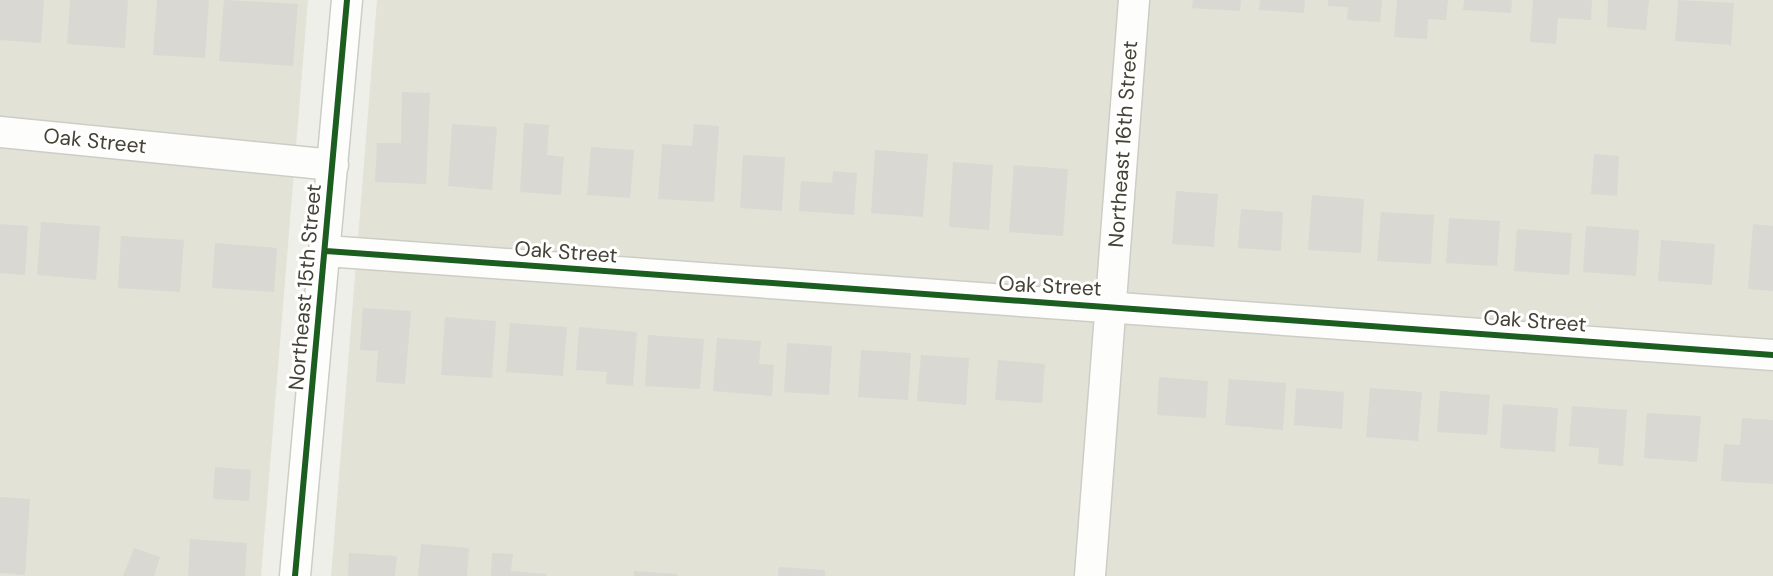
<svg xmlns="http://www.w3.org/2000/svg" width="1773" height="576" viewBox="0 0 1773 576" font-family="'DM Sans',sans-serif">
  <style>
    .residential { fill: #e3e2d7 }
    .building { fill: #d9d8d2 }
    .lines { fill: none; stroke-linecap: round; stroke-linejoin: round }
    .minor-casing { stroke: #cdcdc7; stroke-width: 33 }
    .minor { stroke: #fdfdfc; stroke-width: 30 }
    .cycleway-casing { stroke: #fff; stroke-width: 10 }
    .cycleway { stroke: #1b5e20; stroke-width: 6 }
    .labels { text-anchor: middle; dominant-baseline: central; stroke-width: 6; stroke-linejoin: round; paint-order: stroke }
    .street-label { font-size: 21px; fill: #454236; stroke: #fff }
  </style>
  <rect width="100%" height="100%" fill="#efefea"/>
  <path class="residential" d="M 0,0 L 308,0 L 261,576 L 0,576 Z
    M 377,0 L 1773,0 L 1773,576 L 331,576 Z"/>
  <path class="building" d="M 0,0 L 44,0 L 41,43 L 0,40 Z
    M 70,0 L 128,0 L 125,48 L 67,44 Z
    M 157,0 L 209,0 L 205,58 L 153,55 Z
    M 224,0 L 298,4 L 293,66 L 219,61 Z
    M 1193,0 L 1241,0 L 1240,11 L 1192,8 Z
    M 1260,0 L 1305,0 L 1304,13 L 1259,10 Z
    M 1328,0 L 1382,0 L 1380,22 L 1347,20 L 1348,7 L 1328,6 Z
    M 1397,0 L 1448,0 L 1446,20 L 1428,19 L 1427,39 L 1394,37 Z
    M 1464,0 L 1512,0 L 1511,13 L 1463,10 Z
    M 1533,0 L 1592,0 L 1591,20 L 1558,18 L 1556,44 L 1530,42 Z
    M 1608,0 L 1649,0 L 1646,30 L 1607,27 Z
    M 1678,0 L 1734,3 L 1731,45 L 1675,41 Z
    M 402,92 L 430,93 L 426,184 L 375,182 L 377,143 L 401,143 Z
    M 524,123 L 549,125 L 547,155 L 564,157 L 561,195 L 520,192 Z
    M 452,124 L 497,127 L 492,190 L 448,186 Z
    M 694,124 L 719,126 L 714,202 L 658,199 L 662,144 L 692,146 Z
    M 591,147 L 634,150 L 630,198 L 587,195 Z
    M 875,150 L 928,154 L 923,217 L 871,213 Z
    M 1594,154 L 1619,156 L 1617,196 L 1591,194 Z
    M 743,155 L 785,157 L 782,211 L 740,208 Z
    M 953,162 L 993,165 L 989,230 L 949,227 Z
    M 1014,165 L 1068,169 L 1063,236 L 1009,232 Z
    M 833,171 L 857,173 L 854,215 L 799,211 L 801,181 L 832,183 Z
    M 1176,191 L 1218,194 L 1214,247 L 1172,244 Z
    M 1312,195 L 1364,199 L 1361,253 L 1308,250 Z
    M 1241,209 L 1283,212 L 1281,251 L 1238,248 Z
    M 1381,212 L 1434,215 L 1431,264 L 1377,261 Z
    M 1449,218 L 1500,221 L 1497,266 L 1446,263 Z
    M 41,222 L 100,226 L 96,280 L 37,275 Z
    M 0,224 L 28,226 L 25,275 L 0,273 Z
    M 1753,224 L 1773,226 L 1773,291 L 1748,289 Z
    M 1586,226 L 1639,230 L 1636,276 L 1583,272 Z
    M 1517,229 L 1572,233 L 1569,275 L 1514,271 Z
    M 121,236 L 184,240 L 180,292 L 118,288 Z
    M 1661,240 L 1715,244 L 1712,285 L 1658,281 Z
    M 215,243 L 277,248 L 274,292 L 212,288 Z
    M 363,308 L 411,311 L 405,384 L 376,382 L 378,351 L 360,350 Z
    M 445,317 L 496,321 L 492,378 L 441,375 Z
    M 510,323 L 567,327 L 563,376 L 506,372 Z
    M 579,327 L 637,332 L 633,386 L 606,384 L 607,372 L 576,370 Z
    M 648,335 L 704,339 L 700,389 L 645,386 Z
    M 717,338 L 761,341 L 759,364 L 774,365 L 772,396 L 713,391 Z
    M 787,343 L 832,346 L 829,395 L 784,392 Z
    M 861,350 L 911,353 L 908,400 L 858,397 Z
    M 921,355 L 969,358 L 966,405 L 917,401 Z
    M 998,360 L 1045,364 L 1042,403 L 995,400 Z
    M 1159,377 L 1208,381 L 1206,418 L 1157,415 Z
    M 1229,379 L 1286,383 L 1283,430 L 1225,425 Z
    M 1296,388 L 1344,392 L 1342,429 L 1294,425 Z
    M 1370,388 L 1422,392 L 1418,441 L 1366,437 Z
    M 1440,391 L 1490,395 L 1487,435 L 1437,432 Z
    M 1503,404 L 1558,408 L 1555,452 L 1500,448 Z
    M 1572,406 L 1627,410 L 1623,466 L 1598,464 L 1599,448 L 1569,446 Z
    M 1647,413 L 1701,416 L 1697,462 L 1644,458 Z
    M 1742,418 L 1773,420 L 1773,484 L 1721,481 L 1724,444 L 1740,445 Z
    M 215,467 L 251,470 L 249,501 L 213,499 Z
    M 0,497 L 30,499 L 25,575 L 0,573 Z
    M 190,539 L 247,543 L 245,576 L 188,576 Z
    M 421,544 L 469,548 L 467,576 L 418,576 Z
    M 134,548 L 160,557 L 154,576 L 123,576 Z
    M 349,553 L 397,556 L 395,576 L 348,576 Z
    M 492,553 L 513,554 L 511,571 L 546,574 L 546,576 L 491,576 Z
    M 779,567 L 825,570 L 825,576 L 778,576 Z
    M 634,571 L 677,574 L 677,576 L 634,576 Z"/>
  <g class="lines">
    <defs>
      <path id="minor" d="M 0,132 L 333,165
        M 326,251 L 1773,355
        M 295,576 L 347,0
        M 1090,576 L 1134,0"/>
    </defs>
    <use href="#minor" class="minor-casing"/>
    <use href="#minor" class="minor"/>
    <defs>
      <path id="cycleway" d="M 326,251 L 1773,355
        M 295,576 L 347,0"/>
    </defs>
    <use href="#cycleway" class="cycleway-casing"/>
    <use href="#cycleway" class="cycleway"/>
  </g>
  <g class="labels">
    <g class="street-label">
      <text transform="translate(95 141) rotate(6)">Oak Street</text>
      <text transform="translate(1123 144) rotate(-86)">Northeast 16th Street</text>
      <text transform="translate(566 252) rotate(4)">Oak Street</text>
      <text transform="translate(1050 286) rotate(3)">Oak Street</text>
      <text transform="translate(305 287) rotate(-85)">Northeast 15th Street</text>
      <text transform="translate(1535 321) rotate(4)">Oak Street</text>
    </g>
  </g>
</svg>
